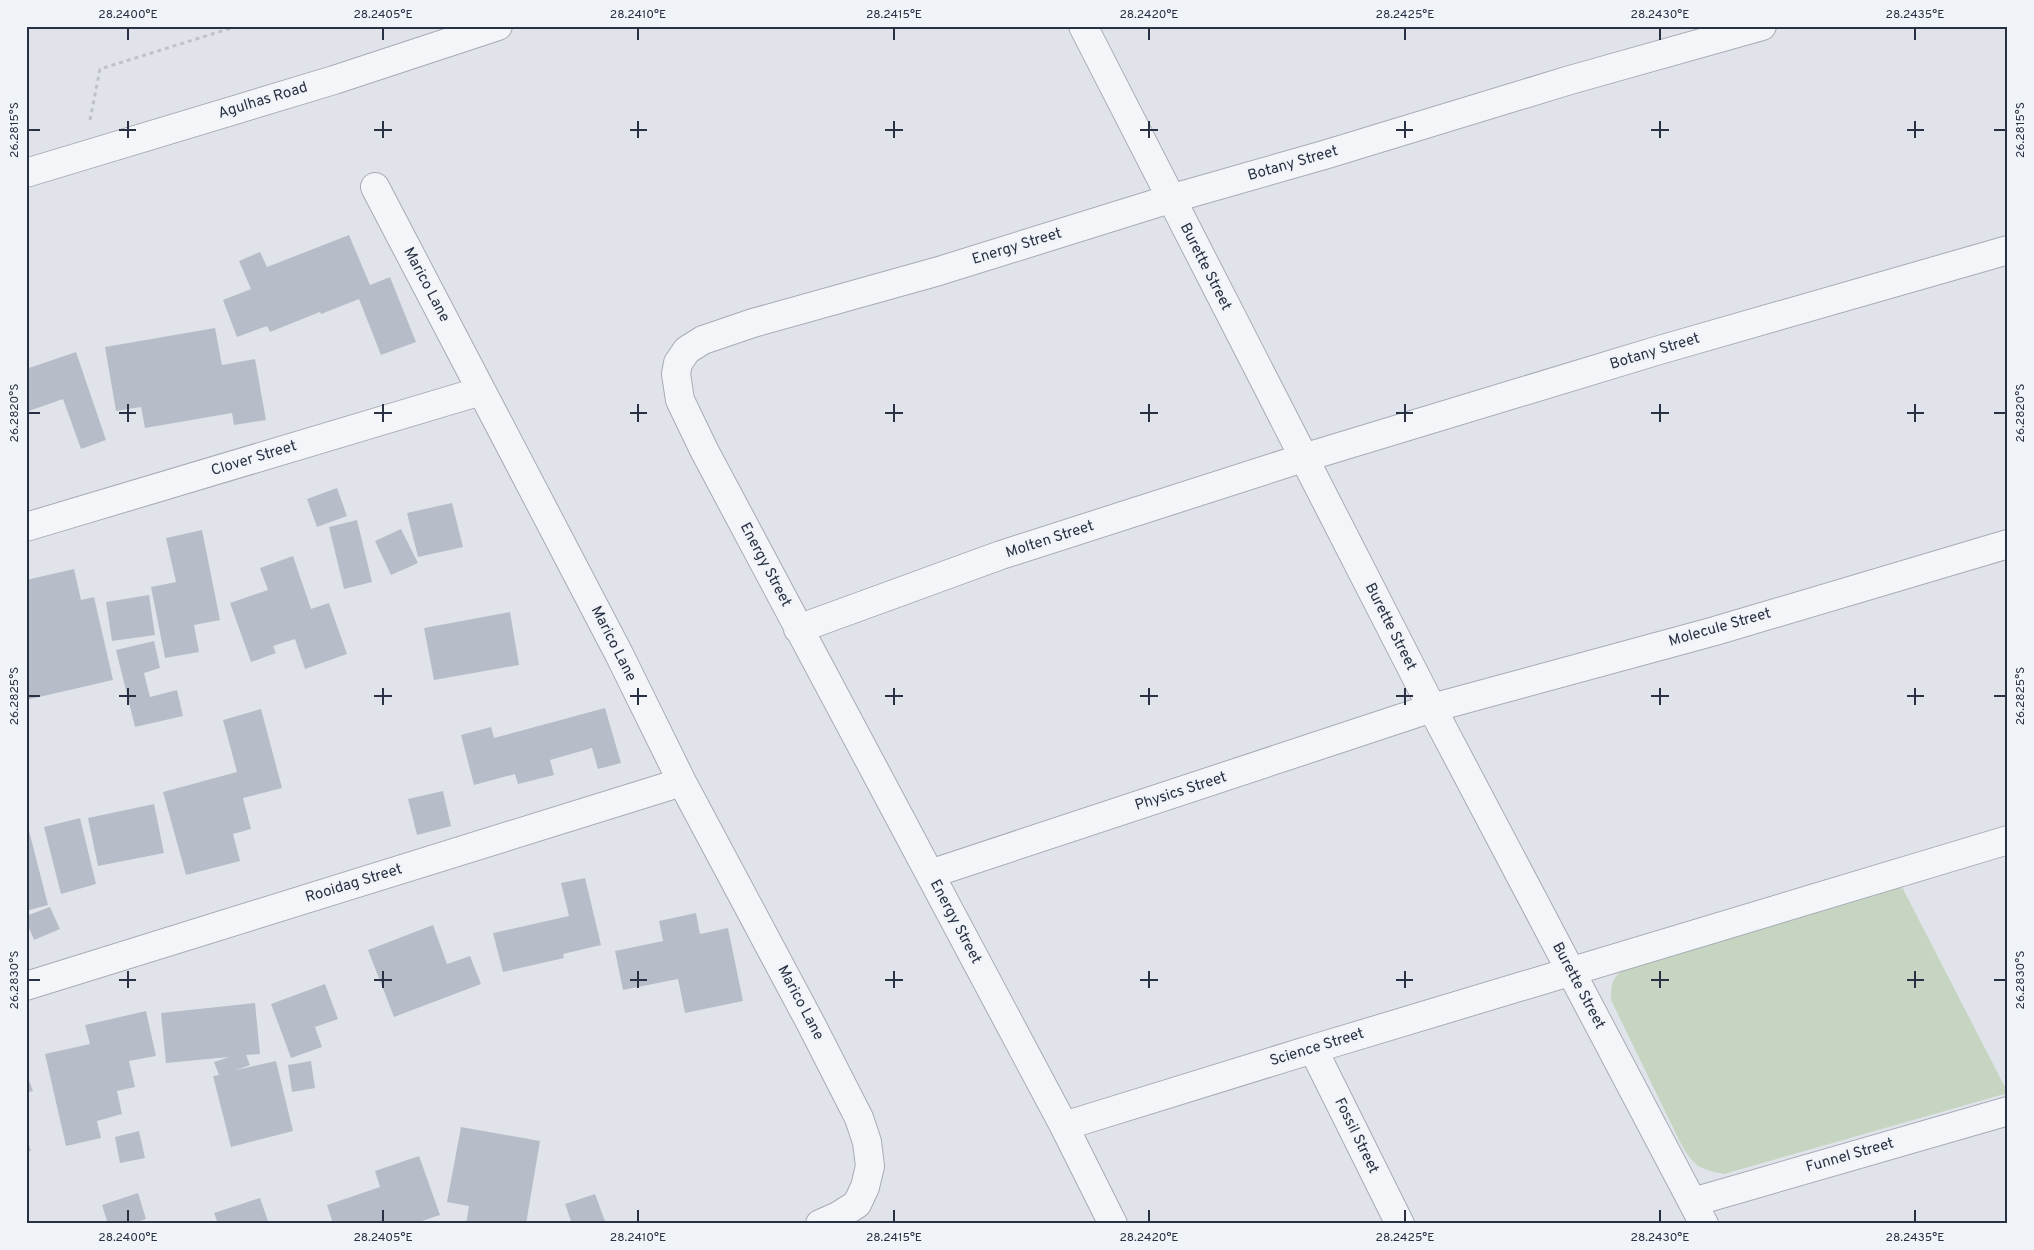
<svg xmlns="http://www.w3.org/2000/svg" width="2034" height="1250" viewBox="0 0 2034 1250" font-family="Overpass,sans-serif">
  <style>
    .green { fill: #c5d5c1 }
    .building { fill: #b7bdc8 }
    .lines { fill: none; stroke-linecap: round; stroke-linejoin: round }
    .minor-casing { stroke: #a5abb5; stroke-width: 30 }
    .path { stroke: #bfc2c9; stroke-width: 3; stroke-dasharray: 4 4; stroke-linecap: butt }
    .minor { stroke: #f4f5f8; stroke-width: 28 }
    .ticks { fill: none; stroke: #283143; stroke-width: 2 }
    .labels { text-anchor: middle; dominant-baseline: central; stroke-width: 4.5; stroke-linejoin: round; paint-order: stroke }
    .street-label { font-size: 15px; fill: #283143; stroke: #f0f3f7 }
    .neatline { fill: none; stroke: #283143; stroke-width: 2 }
    .ticks-label { font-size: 12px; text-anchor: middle; fill: #283143 }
  </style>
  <rect width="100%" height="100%" fill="#e0e4ea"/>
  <path class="green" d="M 1902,887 L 2008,1093 L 1724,1174 C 1698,1169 1694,1166 1681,1144 L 1611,1000 C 1611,980 1613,978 1628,965 Z"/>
  <path class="building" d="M 349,235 L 370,285 L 390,277 L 416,342 L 381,355 L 359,299 L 321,314 L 320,312 L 270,332 L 267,326 L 237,337 L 223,300 L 251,289 L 239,261 L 260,252 L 267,267 Z
    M 215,328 L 222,365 L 255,359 L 266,420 L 234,425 L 232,413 L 145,428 L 141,407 L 116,411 L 105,347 Z
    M 76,352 L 106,440 L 81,449 L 63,399 L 26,412 L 26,369 Z
    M 337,488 L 347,516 L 317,527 L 307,499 Z
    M 452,503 L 463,547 L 418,557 L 407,513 Z
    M 357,520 L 372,582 L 344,589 L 329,527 Z
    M 401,529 L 418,563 L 391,575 L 375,541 Z
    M 202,530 L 220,620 L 194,625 L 199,652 L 165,658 L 151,587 L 176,582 L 166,538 Z
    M 293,556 L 311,609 L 329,603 L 347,654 L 305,669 L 295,639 L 273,646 L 276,653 L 251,662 L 230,603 L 268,590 L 260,568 Z
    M 74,569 L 81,600 L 94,597 L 113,680 L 26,700 L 26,580 Z
    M 149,595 L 155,635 L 112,641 L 106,602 Z
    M 510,612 L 519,665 L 434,680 L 424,628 Z
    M 154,641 L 160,668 L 144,673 L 150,697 L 177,690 L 183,716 L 135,727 L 116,650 Z
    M 605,708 L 621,763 L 598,769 L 592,748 L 550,760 L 554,775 L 518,784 L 515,774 L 474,785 L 461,735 L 491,727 L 494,738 Z
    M 261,709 L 282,788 L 243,798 L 251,829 L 233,834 L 240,861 L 186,875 L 163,792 L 237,772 L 223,720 Z
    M 443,791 L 451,826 L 417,835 L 408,799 Z
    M 154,804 L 164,853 L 98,866 L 88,818 Z
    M 80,818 L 96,884 L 61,894 L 44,827 Z
    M 26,819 L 48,905 L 26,911 Z
    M 585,878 L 601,945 L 563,954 L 564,958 L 503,972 L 493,933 L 569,916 L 561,883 Z
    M 50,907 L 60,929 L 34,940 L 26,921 L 26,916 Z
    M 696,913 L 700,934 L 728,928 L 743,1001 L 685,1013 L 678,979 L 623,990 L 615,951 L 663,941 L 659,921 Z
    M 433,925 L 447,964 L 470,956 L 481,984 L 394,1017 L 368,950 Z
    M 325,984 L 338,1019 L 315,1027 L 322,1047 L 291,1058 L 271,1004 Z
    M 255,1003 L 260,1054 L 246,1055 L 250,1065 L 236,1070 L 276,1061 L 293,1131 L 231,1147 L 213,1076 L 219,1075 L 214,1062 L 229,1057 L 166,1063 L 161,1013 Z
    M 146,1011 L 156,1056 L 129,1061 L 135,1087 L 117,1091 L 122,1114 L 97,1121 L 101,1138 L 66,1146 L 45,1054 L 90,1044 L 85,1025 Z
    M 311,1061 L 315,1088 L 292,1092 L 288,1065 Z
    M 26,1072 L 33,1091 L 26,1093 Z
    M 461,1127 L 540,1141 L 526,1224 L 466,1224 L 469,1206 L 447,1202 Z
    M 139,1131 L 145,1158 L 120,1163 L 115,1137 Z
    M 26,1137 L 31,1151 L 26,1152 Z
    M 419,1156 L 440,1215 L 413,1224 L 333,1224 L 327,1205 L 380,1187 L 375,1171 Z
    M 138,1193 L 146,1219 L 131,1224 L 108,1224 L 102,1205 Z
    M 595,1194 L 606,1224 L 572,1224 L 565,1204 Z
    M 260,1198 L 269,1224 L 218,1224 L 214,1213 Z"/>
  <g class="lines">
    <defs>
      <path id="minor" d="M 1083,26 L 1432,708 L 1704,1224
        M 26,173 L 334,80 L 498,26
        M 375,187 L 619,654 L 682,782 L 810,1022 L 859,1118 L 867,1142 L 870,1166 L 865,1187 L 857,1204 L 838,1216 L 820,1224
        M 26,527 L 481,391
        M 798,629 L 1001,555 L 1303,458 L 1656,351 L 2008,250
        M 930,874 L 1432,708 L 1715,631 L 2008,544
        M 26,986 L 682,782
        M 1313,1049 L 1400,1224
        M 1064,1126 L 1313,1049 L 2008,840
        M 1693,1202 L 2008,1111
        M 1113,1224 L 1064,1126 L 704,450 L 680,400 L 676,374 L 678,363 L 687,350 L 703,340 L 753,323 L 939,271 L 1170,199 L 1324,155 L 1570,80 L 1762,26"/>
    </defs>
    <use href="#minor" class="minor-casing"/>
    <path class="path" d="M 90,120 L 100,69 L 238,26"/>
    <use href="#minor" class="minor"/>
  </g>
  <path class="ticks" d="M 128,28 L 128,40M 383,28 L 383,40M 638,28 L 638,40M 894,28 L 894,40M 1149,28 L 1149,40M 1405,28 L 1405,40M 1660,28 L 1660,40M 1915,28 L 1915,40M 128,121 L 128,138M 383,121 L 383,138M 638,121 L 638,138M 894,121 L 894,138M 1149,121 L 1149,138M 1405,121 L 1405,138M 1660,121 L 1660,138M 1915,121 L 1915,138M 28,130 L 40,130M 119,130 L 136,130M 374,130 L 392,130M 630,130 L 647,130M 885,130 L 903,130M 1140,130 L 1158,130M 1396,130 L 1413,130M 1651,130 L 1669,130M 1907,130 L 1924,130M 1994,130 L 2006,130M 128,404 L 128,422M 383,404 L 383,422M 638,404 L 638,422M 894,404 L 894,422M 1149,404 L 1149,422M 1405,404 L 1405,422M 1660,404 L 1660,422M 1915,404 L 1915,422M 28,413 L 40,413M 119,413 L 136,413M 374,413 L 392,413M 630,413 L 647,413M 885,413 L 903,413M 1140,413 L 1158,413M 1396,413 L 1413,413M 1651,413 L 1669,413M 1907,413 L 1924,413M 1994,413 L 2006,413M 128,688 L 128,705M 383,688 L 383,705M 638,688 L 638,705M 894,688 L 894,705M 1149,688 L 1149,705M 1405,688 L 1405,705M 1660,688 L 1660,705M 1915,688 L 1915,705M 28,696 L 40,696M 119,696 L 136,696M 374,696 L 392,696M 630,696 L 647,696M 885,696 L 903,696M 1140,696 L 1158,696M 1396,696 L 1413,696M 1651,696 L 1669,696M 1907,696 L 1924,696M 1994,696 L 2006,696M 128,971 L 128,988M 383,971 L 383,988M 638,971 L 638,988M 894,971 L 894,988M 1149,971 L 1149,988M 1405,971 L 1405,988M 1660,971 L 1660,988M 1915,971 L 1915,988M 28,980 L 40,980M 119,980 L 136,980M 374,980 L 392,980M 630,980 L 647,980M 885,980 L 903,980M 1140,980 L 1158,980M 1396,980 L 1413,980M 1651,980 L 1669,980M 1907,980 L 1924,980M 1994,980 L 2006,980M 128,1210 L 128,1222M 383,1210 L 383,1222M 638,1210 L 638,1222M 894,1210 L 894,1222M 1149,1210 L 1149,1222M 1405,1210 L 1405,1222M 1660,1210 L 1660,1222M 1915,1210 L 1915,1222"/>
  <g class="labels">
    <g class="street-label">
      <text transform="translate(263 101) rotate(-17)">Agulhas Road</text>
      <text transform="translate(1293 164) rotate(-16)">Botany Street</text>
      <text transform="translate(1017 247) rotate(-17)">Energy Street</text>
      <text transform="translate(1205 267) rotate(63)">Burette Street</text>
      <text transform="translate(426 285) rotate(62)">Marico Lane</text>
      <text transform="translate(1655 352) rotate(-17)">Botany Street</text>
      <text transform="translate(254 459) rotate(-17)">Clover Street</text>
      <text transform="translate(1050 540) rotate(-18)">Molten Street</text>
      <text transform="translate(765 565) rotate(62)">Energy Street</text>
      <text transform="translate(1390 627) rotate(63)">Burette Street</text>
      <text transform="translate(1720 628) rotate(-16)">Molecule Street</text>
      <text transform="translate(613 644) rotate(63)">Marico Lane</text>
      <text transform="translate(1181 792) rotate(-18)">Physics Street</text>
      <text transform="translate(354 884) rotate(-17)">Rooidag Street</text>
      <text transform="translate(955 922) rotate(62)">Energy Street</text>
      <text transform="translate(1578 986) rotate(62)">Burette Street</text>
      <text transform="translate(800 1003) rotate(62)">Marico Lane</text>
      <text transform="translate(1317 1048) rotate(-17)">Science Street</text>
      <text transform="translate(1356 1136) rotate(64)">Fossil Street</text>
      <text transform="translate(1850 1156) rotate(-16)">Funnel Street</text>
    </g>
  </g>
  <rect width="2034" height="1250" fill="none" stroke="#f0f3f7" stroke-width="55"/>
  <rect x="28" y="28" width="1978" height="1194" class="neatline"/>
  <g class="ticks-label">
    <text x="128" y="18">28.2400°E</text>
    <text x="383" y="18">28.2405°E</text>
    <text x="638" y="18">28.2410°E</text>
    <text x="894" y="18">28.2415°E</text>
    <text x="1149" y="18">28.2420°E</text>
    <text x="1405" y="18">28.2425°E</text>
    <text x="1660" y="18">28.2430°E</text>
    <text x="1915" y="18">28.2435°E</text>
    <text transform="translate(14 130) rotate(-90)" y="4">26.2815°S</text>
    <text transform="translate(2020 130) rotate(-90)" y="4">26.2815°S</text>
    <text transform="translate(14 413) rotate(-90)" y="4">26.2820°S</text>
    <text transform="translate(2020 413) rotate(-90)" y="4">26.2820°S</text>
    <text transform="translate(14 696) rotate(-90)" y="4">26.2825°S</text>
    <text transform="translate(2020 696) rotate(-90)" y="4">26.2825°S</text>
    <text transform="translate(14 980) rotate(-90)" y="4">26.2830°S</text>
    <text transform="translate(2020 980) rotate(-90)" y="4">26.2830°S</text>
    <text x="128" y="1241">28.2400°E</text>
    <text x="383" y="1241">28.2405°E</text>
    <text x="638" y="1241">28.2410°E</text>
    <text x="894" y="1241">28.2415°E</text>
    <text x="1149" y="1241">28.2420°E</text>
    <text x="1405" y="1241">28.2425°E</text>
    <text x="1660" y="1241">28.2430°E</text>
    <text x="1915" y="1241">28.2435°E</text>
  </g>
</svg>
